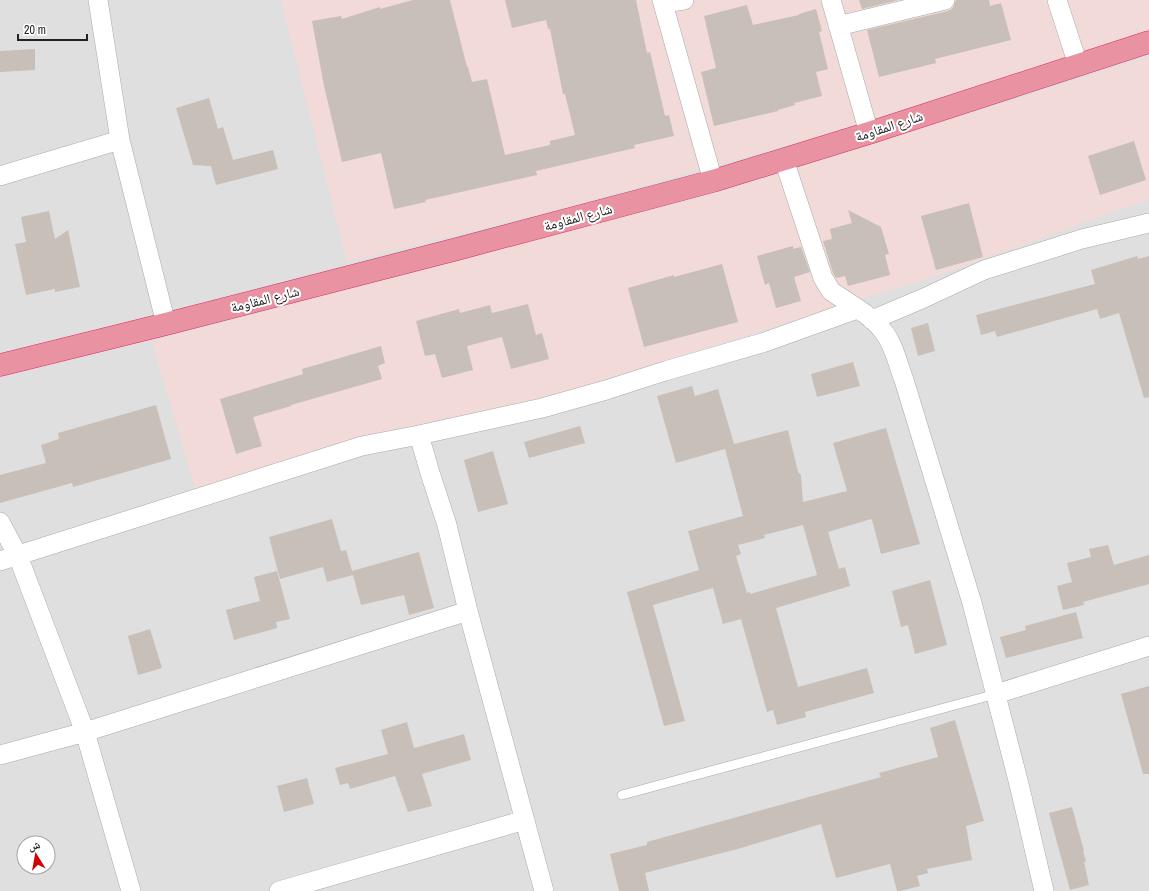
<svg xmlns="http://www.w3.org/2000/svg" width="1149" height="891" viewBox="0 0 1149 891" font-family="'Archivo Narrow','Noto Naskh Arabic',sans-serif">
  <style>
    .residential { fill: #e0dfdf; fill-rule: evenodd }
    .commercial { fill: #f2dad9 }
    .building { fill: #c7bfb8; fill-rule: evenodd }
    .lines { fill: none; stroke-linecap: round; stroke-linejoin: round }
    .lane-casing { stroke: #a9a9a9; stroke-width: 10 }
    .street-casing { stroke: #a9a9a9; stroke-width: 20 }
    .highway-casing { stroke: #dc2a67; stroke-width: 23 }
    .lane { stroke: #fff; stroke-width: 9 }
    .street { stroke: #fff; stroke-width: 19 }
    .highway { stroke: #e892a2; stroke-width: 22 }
    .labels { text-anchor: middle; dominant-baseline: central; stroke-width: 4; stroke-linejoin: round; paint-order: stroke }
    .street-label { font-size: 14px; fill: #222; stroke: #fff }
  </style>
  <rect width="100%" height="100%" fill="#f2efe9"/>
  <path class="residential" d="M 0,0 L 1149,0 L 1149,891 L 0,891 ZM 24,843 L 48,843 L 48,867 L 24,867 Z"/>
  <path class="commercial" d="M 281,0 L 1149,0 L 1149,31 L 874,121 L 567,207 L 347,262 Z
    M 1149,57 L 1149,199 L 939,275 L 369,454 L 200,505 L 152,341 L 710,195 Z"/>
  <path class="building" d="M 413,0 L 450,0 L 467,67 L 468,67 L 472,82 L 487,79 L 505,155 L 550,145 L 550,141 L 575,135 L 565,94 L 563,94 L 550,29 L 548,29 L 546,20 L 512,28 L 505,0 L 636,0 L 647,53 L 650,52 L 665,116 L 669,115 L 674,136 L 634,145 L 635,148 L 536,171 L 537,175 L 425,200 L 426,202 L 394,209 L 381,153 L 342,162 L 324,86 L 312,21 L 341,16 L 342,19 L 380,7 L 380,9 Z
    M 859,0 L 898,0 L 862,9 Z
    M 956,0 L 989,0 L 990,6 L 1001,3 L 1011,40 L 935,59 L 936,63 L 879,77 L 867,30 L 948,11 L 953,8 Z
    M 747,5 L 753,25 L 799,15 L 799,14 L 816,9 L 822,31 L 819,32 L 828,69 L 816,72 L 822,96 L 794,103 L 795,105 L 778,110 L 778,111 L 714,126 L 701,72 L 716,68 L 704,16 Z
    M 35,49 L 35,70 L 0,72 L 0,51 Z
    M 209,98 L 218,129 L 223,127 L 233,160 L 273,150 L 278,169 L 216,185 L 211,166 L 193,165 L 176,108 Z
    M 1134,141 L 1146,180 L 1100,195 L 1088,156 Z
    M 969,203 L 983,257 L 936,270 L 921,216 Z
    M 848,210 L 881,227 L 889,254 L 885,255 L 890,275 L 848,286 L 845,276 L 836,278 L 833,273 L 823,241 L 832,239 L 830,229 L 852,223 Z
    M 49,211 L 55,239 L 68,230 L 80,287 L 55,292 L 55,289 L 26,295 L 15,244 L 26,242 L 21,217 Z
    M 793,246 L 793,249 L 801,247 L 810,272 L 794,277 L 801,301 L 776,308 L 769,283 L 765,285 L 757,256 Z
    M 1137,256 L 1138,259 L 1149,256 L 1149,397 L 1144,398 L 1119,313 L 1100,319 L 1097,309 L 997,337 L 995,331 L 981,335 L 976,315 L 1095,284 L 1091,270 Z
    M 722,264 L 738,322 L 644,347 L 628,288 L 674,275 L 674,277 Z
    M 528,304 L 536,335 L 542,333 L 549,359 L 511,369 L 502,337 L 467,346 L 473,370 L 442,378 L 435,354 L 425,356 L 416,321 L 459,309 L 460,313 L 490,305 L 492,313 Z
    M 928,323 L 935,351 L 918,356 L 911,328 Z
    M 381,346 L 385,363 L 378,366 L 382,379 L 291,405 L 291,406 L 253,417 L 262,446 L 236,454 L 220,399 L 303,374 L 302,369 Z
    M 853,362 L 860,386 L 817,397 L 811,374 Z
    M 692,386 L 695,396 L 718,389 L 734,444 L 788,430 L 798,472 L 801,475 L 803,502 L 847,491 L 833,443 L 886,428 L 920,544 L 881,554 L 872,520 L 871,519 L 828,532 L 839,569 L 845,567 L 850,586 L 776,608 L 798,687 L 867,668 L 874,693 L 805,712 L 806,717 L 777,725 L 773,710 L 767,712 L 741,619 L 723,624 L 713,588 L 653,605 L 685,721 L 664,726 L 627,592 L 699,570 L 688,531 L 743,516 L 725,449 L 676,463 L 657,396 ZM 803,525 L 817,575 L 750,594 L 750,592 L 747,593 L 736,556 L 741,554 L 738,545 L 765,538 L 764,535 Z
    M 156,405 L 171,459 L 73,487 L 72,483 L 0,503 L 0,475 L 46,463 L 41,445 L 59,439 L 58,433 Z
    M 580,426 L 585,443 L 529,458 L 524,442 Z
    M 493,451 L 508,504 L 478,512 L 464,460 Z
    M 332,519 L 341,551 L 346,550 L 352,571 L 419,552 L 434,608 L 409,615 L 404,595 L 361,605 L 353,575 L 327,582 L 323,567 L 280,579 L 269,537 Z
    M 1108,545 L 1114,565 L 1149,555 L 1149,584 L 1083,602 L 1084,605 L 1063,610 L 1057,586 L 1072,582 L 1067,563 L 1091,557 L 1089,549 Z
    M 277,571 L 290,619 L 276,622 L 277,628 L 234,640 L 226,610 L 260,601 L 254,577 Z
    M 930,580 L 947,645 L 915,654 L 908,625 L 901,627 L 892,591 Z
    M 1076,612 L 1083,638 L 1006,658 L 1000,637 L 1026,630 L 1025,626 Z
    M 150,629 L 162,668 L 138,675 L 128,636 Z
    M 1149,686 L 1149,774 L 1143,774 L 1121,694 Z
    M 955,720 L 984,821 L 966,826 L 972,860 L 927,869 L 928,873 L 917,876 L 920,886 L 900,891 L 897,891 L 890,864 L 836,878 L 821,824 L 741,848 L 645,873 L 649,891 L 619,891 L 610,854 L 647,845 L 647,842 L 881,777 L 879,773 L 938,757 L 930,728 Z
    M 407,722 L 414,748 L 464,734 L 471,760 L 422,774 L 432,806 L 408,812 L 395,776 L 350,789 L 348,783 L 340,785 L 335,768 L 388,754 L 381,730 Z
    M 307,778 L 314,804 L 284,812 L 277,786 Z
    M 1072,807 L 1084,851 L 1083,851 L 1086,861 L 1084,862 L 1089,885 L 1070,890 L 1049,813 Z"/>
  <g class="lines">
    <defs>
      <path id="lane" d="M 622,795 L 996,694"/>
      <path id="street" d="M 98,0 L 120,140 L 166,324
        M 662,0 L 713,181
        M 831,0 L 869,133
        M 1057,0 L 1078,65
        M 663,3 L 684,0
        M 838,26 L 945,0
        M 784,160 L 823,278 L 831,291 C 848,303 870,314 883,331 C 894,344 898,365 904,380 L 972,603 L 1019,784 L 1044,891
        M 0,176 L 120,140
        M 872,320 L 924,298 L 984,270 L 1082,239 L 1149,223
        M 419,435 L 542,408 L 606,390 L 665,371 L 762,343 L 857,309
        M 0,522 L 18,556 L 85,732 L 131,891
        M 0,561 L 362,446 L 419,435 L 430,473 L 447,525 L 468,611 L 544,891
        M 996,694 L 1149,646
        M 0,755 L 85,732 L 468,611
        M 279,891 L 525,820"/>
      <path id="highway" d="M 0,365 L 166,324 L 461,248 L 713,181 L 869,133 L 1149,42"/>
    </defs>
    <use href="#lane" class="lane-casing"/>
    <use href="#street" class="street-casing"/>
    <use href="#highway" class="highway-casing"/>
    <use href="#lane" class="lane"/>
    <use href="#street" class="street"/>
    <use href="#highway" class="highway"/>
  </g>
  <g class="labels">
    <g class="street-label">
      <text transform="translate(889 126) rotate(-18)">شارع المقاومة</text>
      <text transform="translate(578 217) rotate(-15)">شارع المقاومة</text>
      <text transform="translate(265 299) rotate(-14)">شارع المقاومة</text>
    </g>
  </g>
  <g transform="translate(36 855) rotate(349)"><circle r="19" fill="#ffffff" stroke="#a7a7a7"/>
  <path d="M0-3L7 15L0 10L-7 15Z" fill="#d40000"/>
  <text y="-6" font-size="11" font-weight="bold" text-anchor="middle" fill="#222222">ش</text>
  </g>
  <path d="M18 34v6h69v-6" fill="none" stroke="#222222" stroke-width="2"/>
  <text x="24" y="34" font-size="12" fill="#222222" stroke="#ffffff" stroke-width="3" paint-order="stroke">20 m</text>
</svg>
